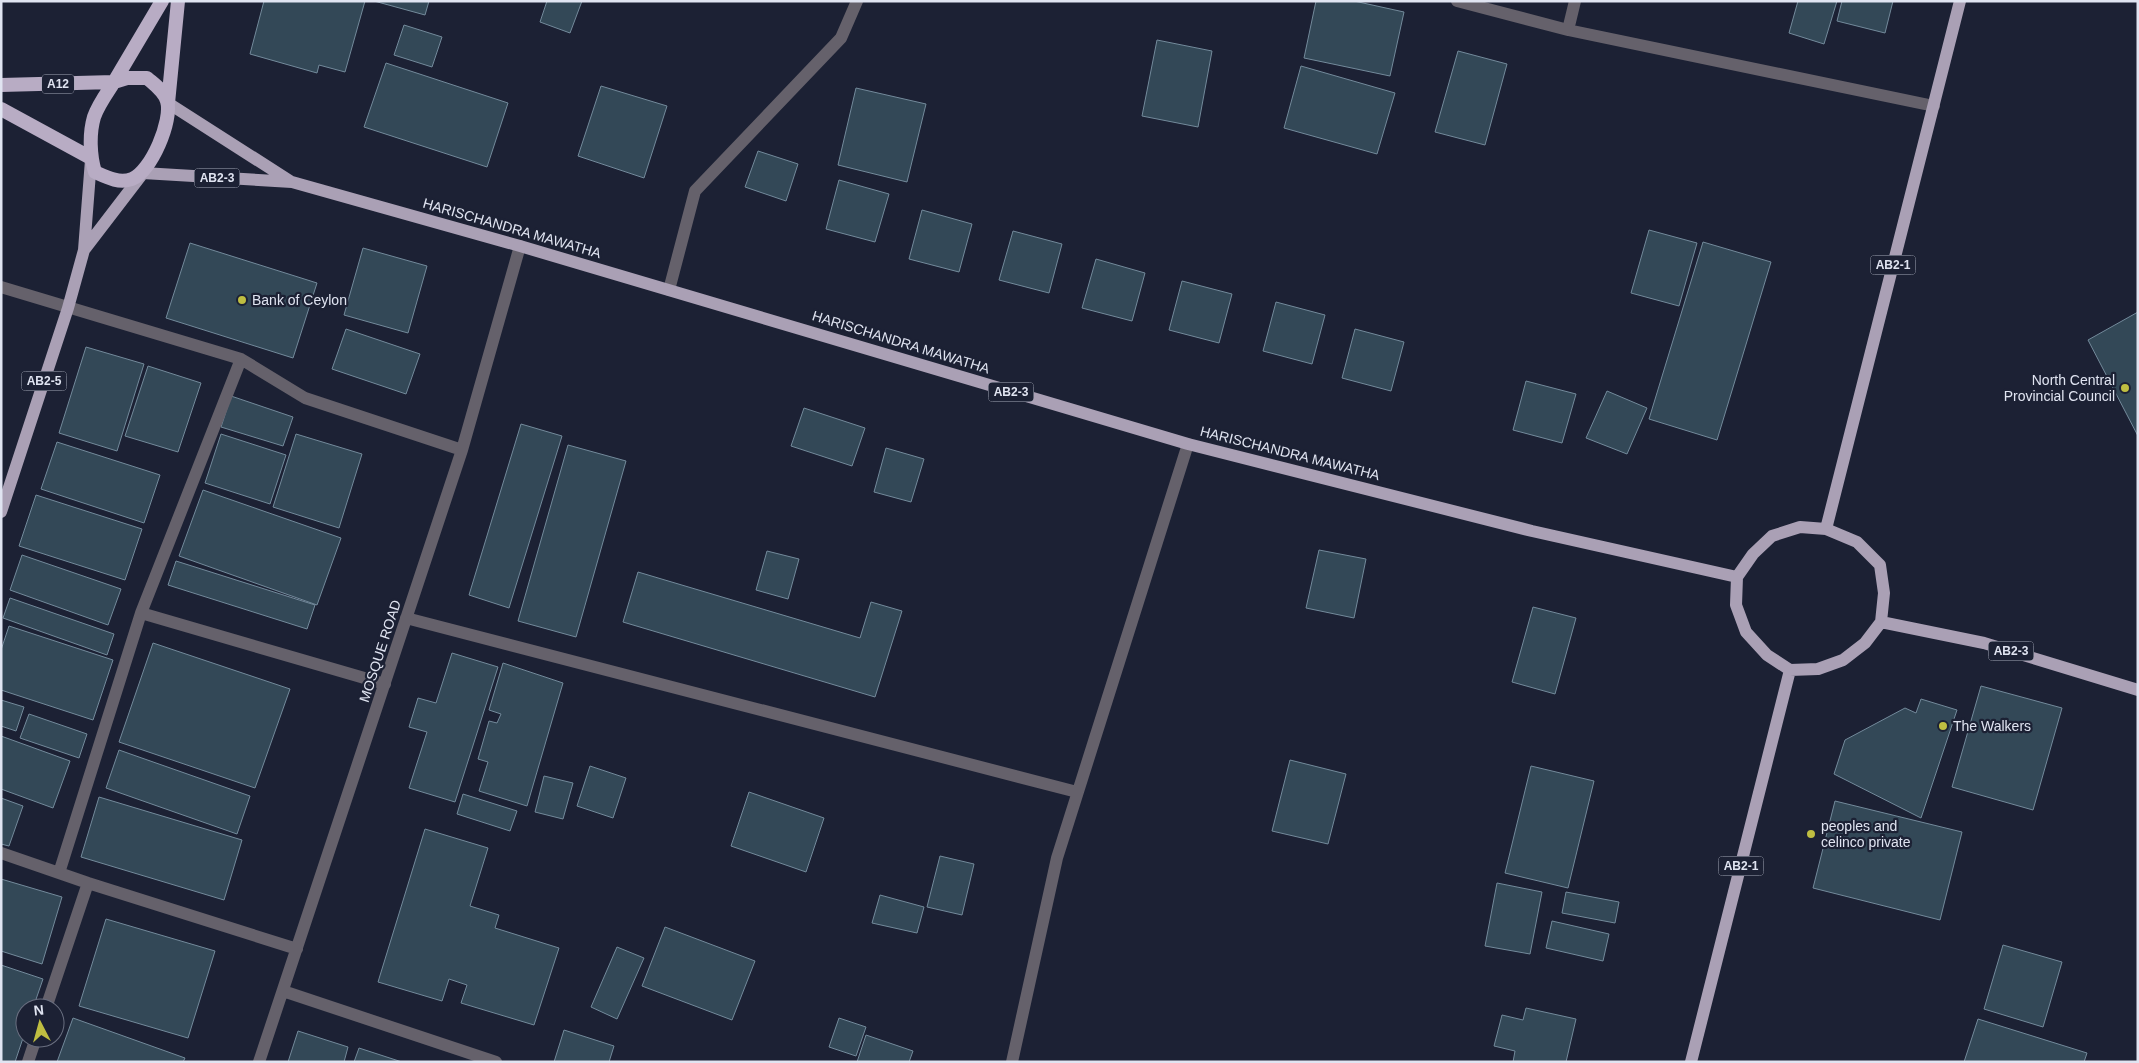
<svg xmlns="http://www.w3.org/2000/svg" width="2139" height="1063" viewBox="0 0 2139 1063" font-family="Arial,sans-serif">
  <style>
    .building { fill: #334857; stroke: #738a9b }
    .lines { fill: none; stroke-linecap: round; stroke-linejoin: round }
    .minor { stroke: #65616b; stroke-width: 12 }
    .primary { stroke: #aaa0b5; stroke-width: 12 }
    .trunk { stroke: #b8acc4; stroke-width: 14 }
    .poi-dot { fill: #bfbe41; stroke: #1c2134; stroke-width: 2 }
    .labels { text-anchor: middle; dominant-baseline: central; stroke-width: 4.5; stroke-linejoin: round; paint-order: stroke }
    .shield { fill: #1c2134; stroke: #a5aab8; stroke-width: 1 }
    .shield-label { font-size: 12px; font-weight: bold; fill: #e0e4f1 }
    .street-label { font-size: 14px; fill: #e0e4f1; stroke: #1c2134 }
    .poi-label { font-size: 14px; fill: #e0e4f1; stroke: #1c2134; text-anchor: start }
  </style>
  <rect width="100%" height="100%" fill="#1c2134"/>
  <path class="building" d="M 264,1 L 365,1 L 345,72 L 319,65 L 317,73 L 250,54 Z
    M 374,1 L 429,1 L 425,15 Z
    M 547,1 L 582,1 L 570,33 L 540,22 Z
    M 1316,1 L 1354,1 L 1404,12 L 1390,76 L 1304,58 Z
    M 1798,1 L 1837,1 L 1824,44 L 1789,33 Z
    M 1842,1 L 1893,1 L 1885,33 L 1837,21 Z
    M 404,25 L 442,37 L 432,67 L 394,55 Z
    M 1157,40 L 1212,51 L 1198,127 L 1142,116 Z
    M 1458,51 L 1507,64 L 1485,145 L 1435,132 Z
    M 386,63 L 508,103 L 487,167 L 364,127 Z
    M 1301,66 L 1395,93 L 1377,154 L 1284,128 Z
    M 601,86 L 667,106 L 644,178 L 578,156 Z
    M 856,88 L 926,104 L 907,182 L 838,165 Z
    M 758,151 L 798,164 L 786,201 L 745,187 Z
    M 839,180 L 889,194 L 875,242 L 826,229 Z
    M 922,210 L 972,224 L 959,272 L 909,259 Z
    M 1649,230 L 1697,243 L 1679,306 L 1631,293 Z
    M 1013,231 L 1062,244 L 1049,293 L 999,280 Z
    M 1703,242 L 1771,262 L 1717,440 L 1649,419 Z
    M 190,243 L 317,283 L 293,358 L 166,318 Z
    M 363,248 L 427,266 L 408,333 L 344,315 Z
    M 1096,259 L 1145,273 L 1132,321 L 1082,308 Z
    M 1182,281 L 1232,294 L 1219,343 L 1169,330 Z
    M 1276,302 L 1325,315 L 1312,364 L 1263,351 Z
    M 2138,312 L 2138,436 L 2088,340 Z
    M 346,329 L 420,354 L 406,394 L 332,369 Z
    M 1355,329 L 1404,342 L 1391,391 L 1342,378 Z
    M 86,347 L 144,364 L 117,451 L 59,433 Z
    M 148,366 L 201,383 L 178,452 L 125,436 Z
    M 1526,381 L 1576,394 L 1562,443 L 1513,430 Z
    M 1607,391 L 1647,408 L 1627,454 L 1586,438 Z
    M 231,396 L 293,417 L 283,446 L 221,427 Z
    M 804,408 L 865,428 L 852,466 L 791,446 Z
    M 521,424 L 562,436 L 509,608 L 469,595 Z
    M 221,434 L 286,455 L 270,504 L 205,483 Z
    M 296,434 L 362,454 L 339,528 L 273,507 Z
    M 57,442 L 160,475 L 144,523 L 41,489 Z
    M 568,445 L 626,461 L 576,637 L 518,621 Z
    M 886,448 L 924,459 L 911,502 L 874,492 Z
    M 203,490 L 341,538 L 317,605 L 179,556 Z
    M 36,495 L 142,529 L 125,580 L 19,546 Z
    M 1319,550 L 1366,559 L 1354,618 L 1306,608 Z
    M 767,551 L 799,559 L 788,599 L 756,590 Z
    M 22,555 L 121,589 L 108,625 L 10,590 Z
    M 176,561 L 315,605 L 307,629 L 168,585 Z
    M 638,572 L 860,638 L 871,602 L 902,611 L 875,697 L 623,622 Z
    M 10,598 L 114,634 L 107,655 L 3,618 Z
    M 1533,607 L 1576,618 L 1555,694 L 1512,682 Z
    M 9,626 L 113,660 L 93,720 L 1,690 L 1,650 Z
    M 153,643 L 290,689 L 255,788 L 119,742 Z
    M 452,653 L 498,667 L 455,802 L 409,788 L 427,732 L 409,727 L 418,698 L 436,703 Z
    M 503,663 L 563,683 L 527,806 L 479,791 L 488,762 L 478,759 L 489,721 L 497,723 L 501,714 L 489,710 Z
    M 1981,686 L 2062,708 L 2033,810 L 1952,787 Z
    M 1921,699 L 1957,710 L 1921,818 L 1834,774 L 1845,740 L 1905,708 L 1916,713 Z
    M 1,700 L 24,707 L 16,731 L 1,726 Z
    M 29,714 L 87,734 L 79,758 L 20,738 Z
    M 1,736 L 70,761 L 53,808 L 1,789 Z
    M 119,750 L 250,796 L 237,834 L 106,788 Z
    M 1290,760 L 1346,774 L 1328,844 L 1272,831 Z
    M 590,766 L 626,778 L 613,818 L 577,806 Z
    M 1531,766 L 1594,781 L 1568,888 L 1505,873 Z
    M 544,776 L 573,783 L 563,819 L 535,812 Z
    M 749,792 L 824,818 L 806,872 L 731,846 Z
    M 463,794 L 517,811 L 510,831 L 457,814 Z
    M 99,797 L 242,840 L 224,900 L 81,857 Z
    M 1,798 L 23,806 L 9,846 L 1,844 Z
    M 1835,801 L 1962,832 L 1940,920 L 1813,888 Z
    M 425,829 L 488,848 L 470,906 L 499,915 L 495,928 L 559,948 L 534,1025 L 461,1003 L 467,985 L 449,979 L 442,1001 L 378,982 Z
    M 940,856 L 974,864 L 962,915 L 927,907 Z
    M 1,879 L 62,897 L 42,964 L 1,951 Z
    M 1497,883 L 1542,892 L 1530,954 L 1485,946 Z
    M 1566,892 L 1619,902 L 1615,923 L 1562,913 Z
    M 880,895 L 924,907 L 917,933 L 872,923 Z
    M 106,919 L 215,951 L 188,1038 L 79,1006 Z
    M 1552,921 L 1609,934 L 1603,961 L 1546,948 Z
    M 665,927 L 755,961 L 732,1020 L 642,986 Z
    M 2003,945 L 2062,962 L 2043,1027 L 1984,1009 Z
    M 617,947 L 644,958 L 617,1019 L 591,1007 Z
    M 1,965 L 43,979 L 33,1008 L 25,1008 L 25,1032 L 15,1062 L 1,1062 Z
    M 1526,1008 L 1576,1019 L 1566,1062 L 1513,1062 L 1515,1051 L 1494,1046 L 1502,1015 L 1523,1020 Z
    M 73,1018 L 185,1058 L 183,1062 L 57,1062 Z
    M 839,1018 L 866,1027 L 856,1056 L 829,1047 Z
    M 1978,1019 L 2087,1053 L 2084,1062 L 1964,1062 Z
    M 564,1030 L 614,1046 L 609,1062 L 554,1062 Z
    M 298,1031 L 348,1047 L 344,1062 L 288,1062 Z
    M 866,1035 L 913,1051 L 909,1062 L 857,1062 Z
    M 359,1048 L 402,1062 L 354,1062 Z"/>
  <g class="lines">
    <path class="minor" d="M 1457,1 L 1568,30 L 1934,106
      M 1568,30 L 1575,1
      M 1,287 L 241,359 L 305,398 L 462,450
      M 669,290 L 695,191 L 841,38 L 857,1
      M 141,613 L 385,684
      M 406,618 L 1077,792
      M 1,853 L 88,883 L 297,949
      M 59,873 L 141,613 L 241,359
      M 283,991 L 496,1062
      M 46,1008 L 88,883
      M 28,1062 L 36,1038
      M 259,1062 L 462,450 L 520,246
      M 1012,1062 L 1057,858 L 1188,444"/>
    <path class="primary" d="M 168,103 L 290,181
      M 84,250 L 143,173 L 292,182 L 520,246 L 1188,444 L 1532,531 L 1737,577
      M 1,512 L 68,308 L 84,250 L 91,160
      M 1800,527 L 1826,529 L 1857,542 L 1880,565 L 1884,593 L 1881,622 L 1865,643 L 1843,660 L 1818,669 L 1790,670 L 1767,655 L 1746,632 L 1736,605 L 1737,577 L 1753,554 L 1772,536 Z
      M 1826,529 L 1960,1
      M 1881,622 L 1984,643 L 2138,690
      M 1691,1062 L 1790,670"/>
    <path class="trunk" d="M 1,85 L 114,82 L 127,78 L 147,78 C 155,85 164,91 167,101 C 173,120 151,172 132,179 C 119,184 106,177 95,172 C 90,156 89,134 94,117 C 98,105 107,93 114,82 L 162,1
      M 168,103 L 178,1
      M 1,109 L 91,158"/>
  </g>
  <g class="poi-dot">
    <circle cx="242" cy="300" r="5"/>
    <circle cx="2125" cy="388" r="5"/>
    <circle cx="1943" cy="726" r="5"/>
    <circle cx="1811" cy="834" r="5"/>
  </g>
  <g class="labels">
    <g class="shield">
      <rect x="42" y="74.5" width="32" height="19" rx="4"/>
      <rect x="194.5" y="168.5" width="45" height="19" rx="4"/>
      <rect x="1870.5" y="255.5" width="45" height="19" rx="4"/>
      <rect x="21.5" y="371.5" width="45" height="19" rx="4"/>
      <rect x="988.5" y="382.5" width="45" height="19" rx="4"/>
      <rect x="1988.5" y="641.5" width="45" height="19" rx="4"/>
      <rect x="1718.5" y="856.5" width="45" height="19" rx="4"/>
    </g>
    <g class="shield-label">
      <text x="58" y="84">A12</text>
      <text x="217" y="178">AB2-3</text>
      <text x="1893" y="265">AB2-1</text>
      <text x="44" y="381">AB2-5</text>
      <text x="1011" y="392">AB2-3</text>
      <text x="2011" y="651">AB2-3</text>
      <text x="1741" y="866">AB2-1</text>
    </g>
    <g class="street-label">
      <text transform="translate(512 228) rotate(16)">HARISCHANDRA MAWATHA</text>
      <text transform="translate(901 342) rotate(17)">HARISCHANDRA MAWATHA</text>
      <text transform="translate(1290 453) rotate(14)">HARISCHANDRA MAWATHA</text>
      <text transform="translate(380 651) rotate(-72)">MOSQUE ROAD</text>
    </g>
    <g class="poi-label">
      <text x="252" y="300">Bank of Ceylon</text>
      <text x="2115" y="380" text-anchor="end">North Central<tspan x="2115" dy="16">Provincial Council</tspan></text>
      <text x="1953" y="726">The Walkers</text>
      <text x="1821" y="826">peoples and<tspan x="1821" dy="16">celinco private</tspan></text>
    </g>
  </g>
  <rect width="2139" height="1063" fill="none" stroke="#e0e4f1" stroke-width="5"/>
  <g transform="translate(40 1023) rotate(354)"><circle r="24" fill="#1c2134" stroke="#6a6f80"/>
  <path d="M0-4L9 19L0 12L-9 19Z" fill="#bfbe41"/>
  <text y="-8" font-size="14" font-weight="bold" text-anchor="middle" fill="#e0e4f1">N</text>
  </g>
</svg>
